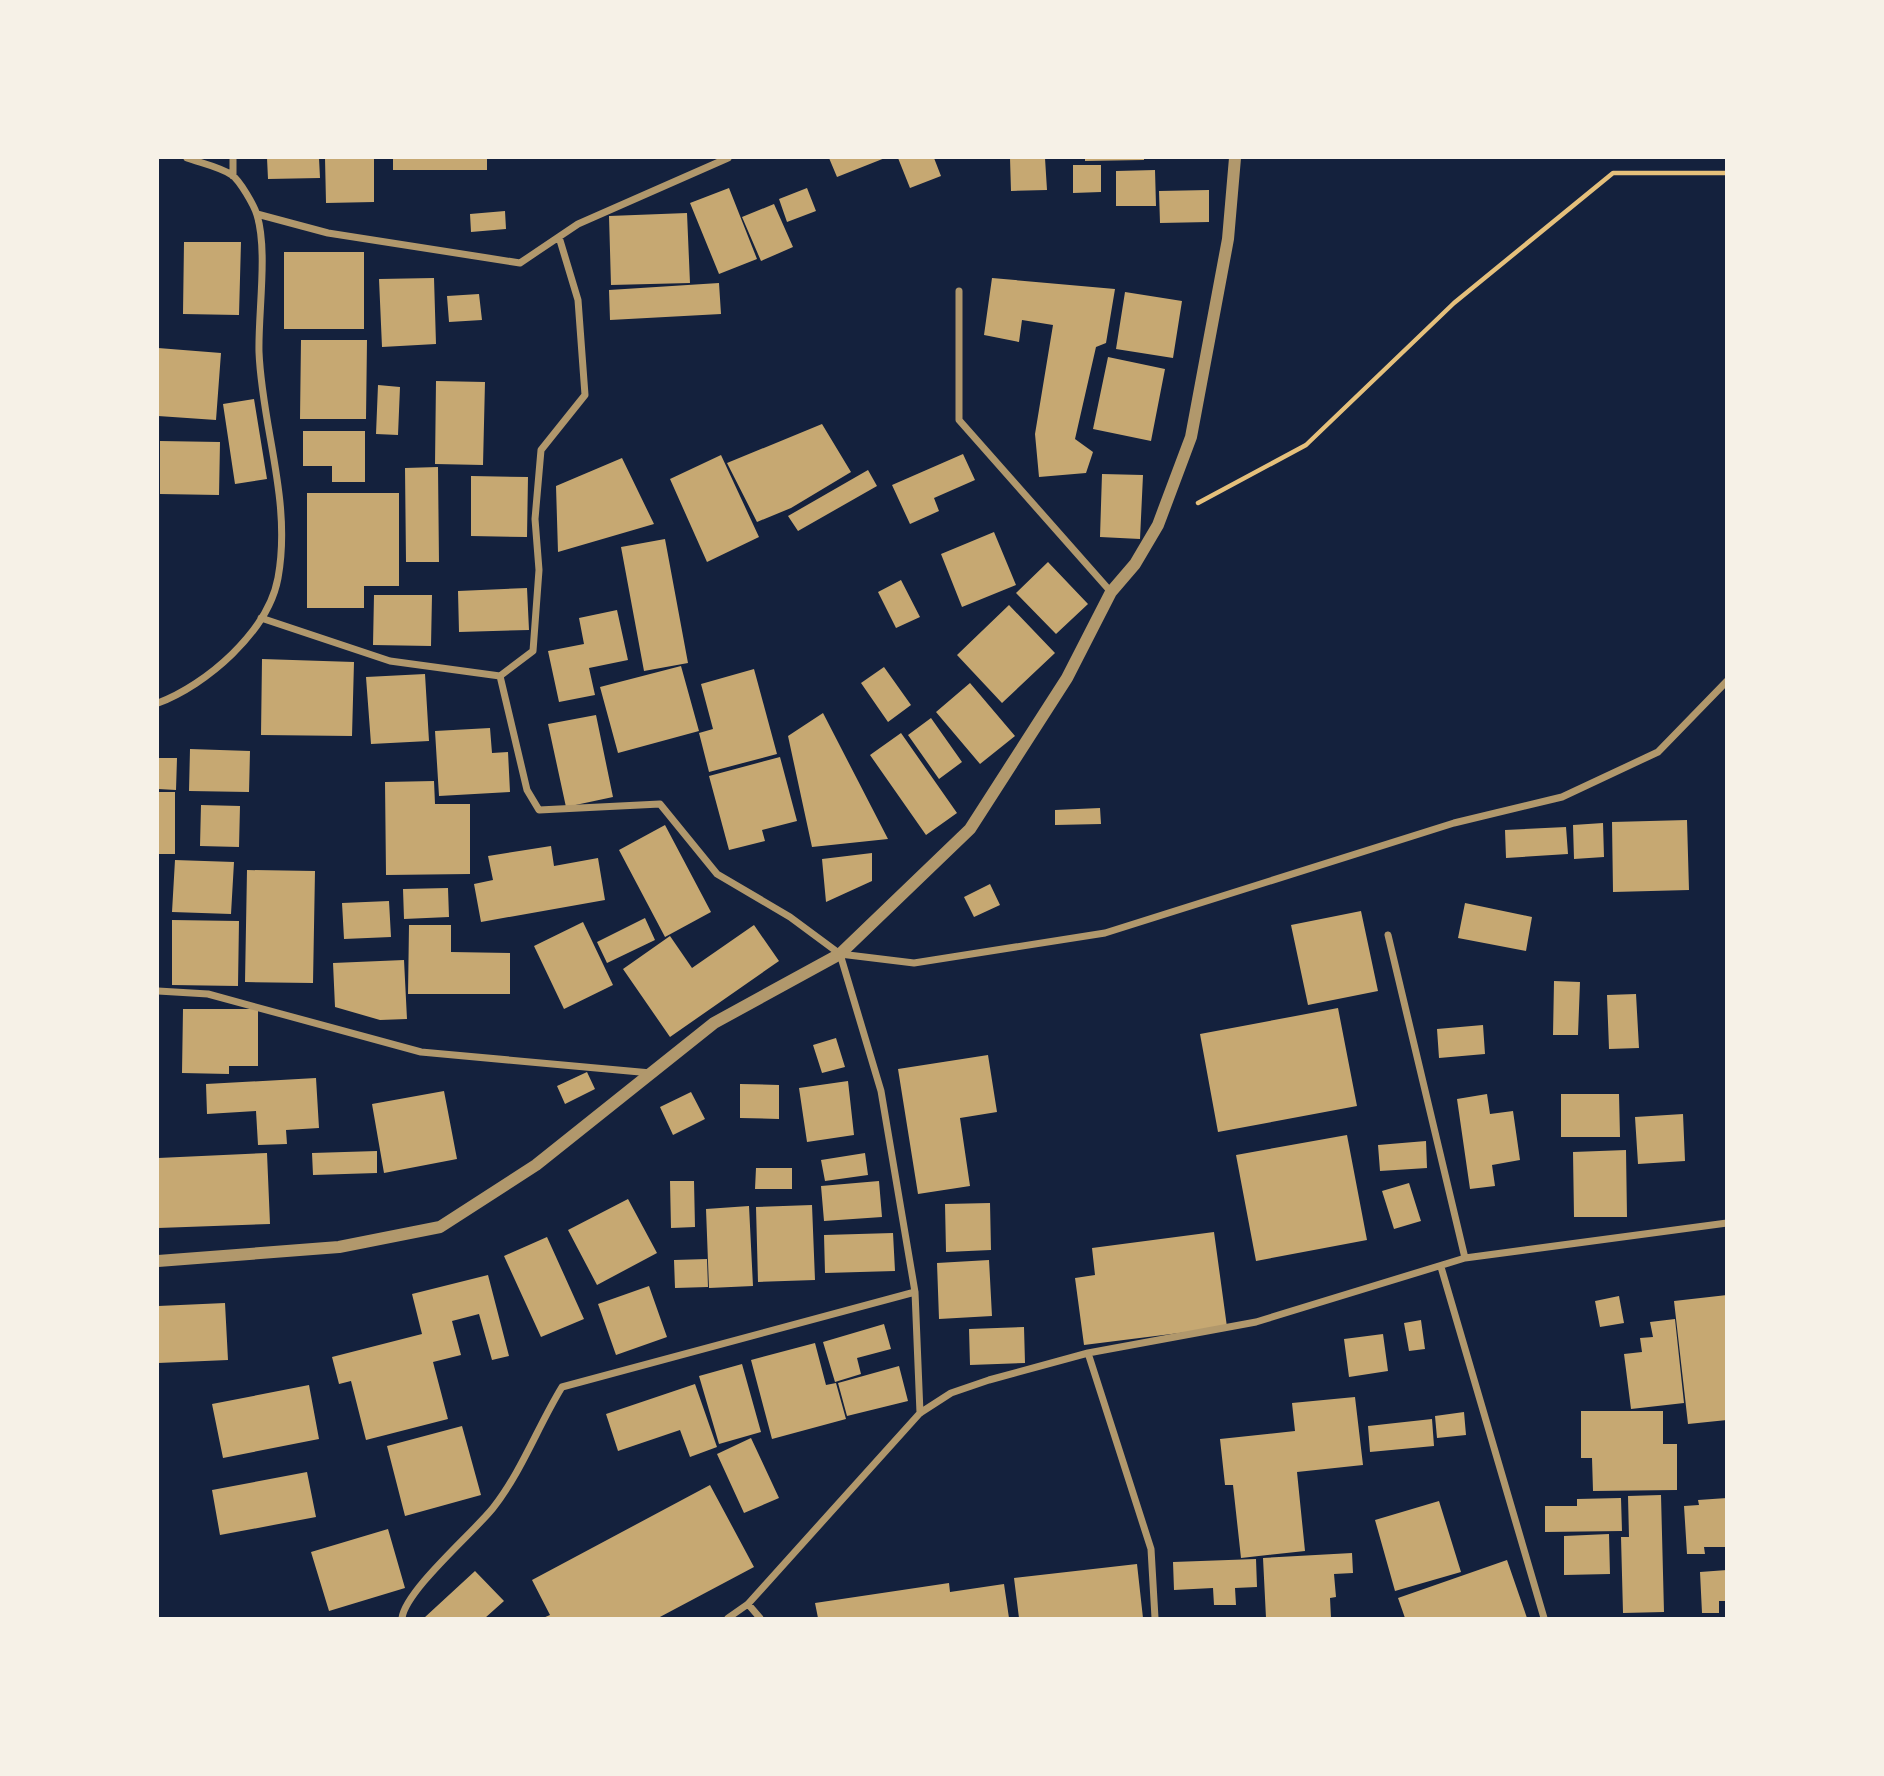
<svg xmlns="http://www.w3.org/2000/svg" width="1884" height="1776" viewBox="0 0 1884 1776" font-family="'PT Sans Narrow',sans-serif">
  <style>
    .building { fill: #c6a872 }
    .lines { fill: none; stroke-linecap: round; stroke-linejoin: round }
    .path { stroke: #e5c07b; stroke-width: 4.5 }
    .minor { stroke: #b1986c; stroke-width: 7 }
    .tertiary { stroke: #b1986c; stroke-width: 12 }
  </style>
  <rect width="100%" height="100%" fill="#14213d"/>
  <path class="building" d="M 267,158 L 319,158 L 320,178 L 268,179 Z
    M 325,158 L 374,158 L 374,202 L 326,203 Z
    M 393,158 L 487,158 L 487,170 L 393,170 Z
    M 829,158 L 885,158 L 837,177 Z
    M 898,158 L 934,158 L 941,176 L 910,188 Z
    M 1010,158 L 1045,158 L 1047,190 L 1011,191 Z
    M 1085,158 L 1144,158 L 1144,160 L 1085,161 Z
    M 1073,165 L 1101,165 L 1101,192 L 1073,193 Z
    M 1155,170 L 1156,206 L 1116,206 L 1116,171 Z
    M 729,188 L 757,259 L 719,274 L 690,203 Z
    M 807,188 L 816,211 L 787,222 L 779,199 Z
    M 1209,190 L 1209,222 L 1160,223 L 1159,191 Z
    M 774,204 L 793,247 L 761,261 L 742,217 Z
    M 505,211 L 506,229 L 471,232 L 470,214 Z
    M 687,213 L 690,283 L 611,285 L 609,216 Z
    M 184,242 L 241,242 L 239,315 L 183,314 Z
    M 284,252 L 364,252 L 364,329 L 284,329 Z
    M 434,278 L 436,344 L 382,347 L 379,279 Z
    M 992,278 L 1115,289 L 1106,343 L 1096,347 L 1075,439 L 1093,452 L 1086,473 L 1039,477 L 1035,434 L 1053,325 L 1022,320 L 1019,342 L 984,335 Z
    M 719,283 L 721,314 L 610,320 L 609,290 Z
    M 1125,292 L 1182,301 L 1173,358 L 1116,349 Z
    M 479,294 L 482,320 L 449,322 L 447,296 Z
    M 301,340 L 367,340 L 366,419 L 300,419 Z
    M 158,348 L 221,353 L 216,420 L 158,416 Z
    M 1108,357 L 1165,369 L 1151,441 L 1093,429 Z
    M 436,381 L 485,382 L 483,465 L 435,464 Z
    M 378,385 L 400,387 L 398,435 L 376,434 Z
    M 254,399 L 267,479 L 235,484 L 223,404 Z
    M 822,424 L 851,472 L 791,508 L 757,522 L 727,463 Z
    M 303,431 L 365,431 L 365,482 L 332,482 L 332,466 L 303,466 Z
    M 160,441 L 220,442 L 219,495 L 160,494 Z
    M 963,454 L 975,480 L 934,498 L 939,511 L 910,524 L 892,485 Z
    M 721,455 L 759,537 L 707,562 L 670,479 Z
    M 622,458 L 654,524 L 558,552 L 556,486 Z
    M 438,467 L 439,562 L 406,562 L 405,468 Z
    M 868,470 L 877,486 L 798,531 L 788,516 Z
    M 1102,474 L 1143,475 L 1140,539 L 1100,537 Z
    M 471,476 L 528,477 L 527,537 L 471,536 Z
    M 307,493 L 399,493 L 399,586 L 364,586 L 364,608 L 307,608 Z
    M 994,532 L 1016,585 L 962,607 L 941,554 Z
    M 665,539 L 688,663 L 644,671 L 621,547 Z
    M 1048,562 L 1088,604 L 1056,634 L 1016,593 Z
    M 901,580 L 920,617 L 896,628 L 878,592 Z
    M 527,588 L 529,630 L 459,632 L 458,591 Z
    M 374,595 L 432,595 L 431,646 L 373,645 Z
    M 1009,605 L 1055,653 L 1002,703 L 957,655 Z
    M 617,610 L 628,660 L 589,668 L 595,695 L 559,702 L 548,651 L 584,644 L 579,618 Z
    M 262,659 L 354,662 L 352,736 L 261,735 Z
    M 681,666 L 699,731 L 618,753 L 600,687 Z
    M 884,667 L 911,705 L 888,722 L 861,683 Z
    M 754,669 L 777,754 L 709,772 L 699,733 L 713,729 L 701,684 Z
    M 425,674 L 429,741 L 371,744 L 366,677 Z
    M 970,683 L 1015,736 L 980,764 L 936,712 Z
    M 823,713 L 888,839 L 812,847 L 788,736 Z
    M 596,715 L 613,797 L 566,807 L 548,724 Z
    M 931,718 L 962,762 L 939,779 L 908,735 Z
    M 490,728 L 492,753 L 508,752 L 510,792 L 439,796 L 435,731 Z
    M 901,733 L 957,813 L 926,835 L 870,755 Z
    M 190,749 L 250,751 L 249,792 L 189,791 Z
    M 780,757 L 797,821 L 762,830 L 765,841 L 729,850 L 709,776 Z
    M 158,758 L 177,758 L 176,790 L 158,789 Z
    M 434,781 L 435,804 L 470,804 L 470,874 L 386,875 L 385,782 Z
    M 158,792 L 175,792 L 175,854 L 158,854 Z
    M 201,805 L 240,806 L 239,847 L 200,846 Z
    M 1100,808 L 1101,824 L 1055,825 L 1055,810 Z
    M 1687,820 L 1689,890 L 1613,892 L 1612,822 Z
    M 1603,823 L 1604,857 L 1574,859 L 1573,825 Z
    M 665,825 L 711,912 L 665,937 L 619,850 Z
    M 1566,827 L 1568,854 L 1506,858 L 1505,830 Z
    M 551,846 L 554,866 L 598,858 L 605,900 L 481,922 L 474,884 L 493,880 L 488,856 Z
    M 872,853 L 872,881 L 826,902 L 822,859 Z
    M 175,860 L 234,862 L 231,914 L 172,912 Z
    M 247,870 L 315,871 L 313,983 L 245,982 Z
    M 990,884 L 1000,905 L 974,917 L 964,897 Z
    M 448,888 L 449,917 L 404,919 L 403,889 Z
    M 389,901 L 391,937 L 344,939 L 342,903 Z
    M 1465,903 L 1532,917 L 1526,951 L 1458,938 Z
    M 1361,911 L 1378,991 L 1308,1005 L 1291,925 Z
    M 645,918 L 655,940 L 607,963 L 597,942 Z
    M 172,920 L 239,921 L 238,986 L 172,985 Z
    M 583,922 L 613,985 L 564,1009 L 534,946 Z
    M 409,925 L 451,925 L 451,952 L 510,953 L 510,994 L 408,994 Z
    M 754,925 L 779,961 L 670,1037 L 623,969 L 670,936 L 692,968 Z
    M 404,960 L 407,1019 L 380,1020 L 335,1007 L 333,963 Z
    M 1554,981 L 1580,982 L 1578,1035 L 1553,1035 Z
    M 1636,994 L 1639,1048 L 1609,1049 L 1607,995 Z
    M 1338,1008 L 1357,1106 L 1218,1132 L 1200,1034 Z
    M 183,1009 L 258,1009 L 258,1066 L 229,1066 L 229,1074 L 182,1073 Z
    M 1483,1025 L 1485,1054 L 1439,1058 L 1437,1029 Z
    M 836,1038 L 845,1067 L 822,1073 L 813,1045 Z
    M 988,1055 L 997,1112 L 960,1118 L 970,1186 L 918,1194 L 898,1069 Z
    M 587,1072 L 595,1089 L 565,1104 L 557,1086 Z
    M 316,1078 L 319,1128 L 286,1130 L 287,1144 L 258,1145 L 256,1111 L 207,1114 L 206,1084 Z
    M 848,1081 L 854,1135 L 807,1142 L 799,1088 Z
    M 740,1084 L 779,1085 L 779,1119 L 740,1118 Z
    M 444,1091 L 457,1159 L 384,1173 L 372,1104 Z
    M 691,1092 L 705,1119 L 673,1135 L 660,1107 Z
    M 1487,1094 L 1490,1114 L 1513,1111 L 1520,1160 L 1492,1165 L 1495,1186 L 1470,1189 L 1457,1099 Z
    M 1561,1094 L 1619,1094 L 1620,1137 L 1561,1137 Z
    M 1683,1114 L 1685,1161 L 1638,1164 L 1635,1117 Z
    M 1347,1135 L 1367,1240 L 1256,1261 L 1236,1155 Z
    M 1426,1141 L 1427,1168 L 1380,1171 L 1378,1145 Z
    M 1626,1150 L 1627,1217 L 1574,1217 L 1573,1152 Z
    M 377,1151 L 377,1173 L 313,1175 L 312,1153 Z
    M 267,1153 L 270,1224 L 158,1228 L 158,1158 Z
    M 865,1153 L 868,1175 L 825,1181 L 821,1160 Z
    M 756,1168 L 792,1168 L 792,1189 L 755,1189 Z
    M 670,1181 L 694,1181 L 695,1227 L 671,1228 Z
    M 879,1181 L 882,1217 L 824,1221 L 821,1186 Z
    M 1409,1183 L 1421,1221 L 1394,1229 L 1382,1191 Z
    M 628,1199 L 657,1253 L 597,1285 L 568,1230 Z
    M 990,1203 L 991,1250 L 946,1252 L 945,1204 Z
    M 812,1205 L 815,1280 L 758,1282 L 756,1207 Z
    M 749,1206 L 753,1286 L 709,1288 L 706,1209 Z
    M 1214,1232 L 1227,1327 L 1084,1345 L 1075,1278 L 1095,1275 L 1092,1248 Z
    M 893,1233 L 895,1271 L 825,1273 L 824,1235 Z
    M 547,1237 L 584,1319 L 541,1337 L 504,1256 Z
    M 707,1259 L 708,1287 L 675,1288 L 674,1260 Z
    M 989,1260 L 992,1316 L 939,1319 L 937,1263 Z
    M 488,1275 L 509,1356 L 492,1360 L 479,1314 L 452,1321 L 461,1355 L 433,1362 L 448,1419 L 366,1440 L 351,1381 L 339,1384 L 332,1357 L 422,1334 L 412,1294 Z
    M 649,1286 L 667,1337 L 616,1355 L 598,1304 Z
    M 1727,1295 L 1727,1420 L 1688,1424 L 1674,1301 Z
    M 1619,1296 L 1624,1323 L 1600,1327 L 1595,1301 Z
    M 225,1303 L 228,1360 L 158,1363 L 158,1306 Z
    M 1675,1319 L 1684,1403 L 1631,1409 L 1624,1354 L 1642,1352 L 1640,1338 L 1653,1337 L 1650,1322 Z
    M 1421,1320 L 1425,1349 L 1409,1351 L 1404,1323 Z
    M 884,1324 L 891,1349 L 857,1358 L 861,1374 L 835,1382 L 823,1342 Z
    M 1024,1327 L 1025,1363 L 970,1365 L 969,1329 Z
    M 1383,1334 L 1388,1371 L 1349,1377 L 1344,1339 Z
    M 815,1343 L 826,1385 L 836,1383 L 846,1419 L 772,1439 L 751,1360 Z
    M 742,1364 L 761,1432 L 719,1444 L 699,1376 Z
    M 899,1366 L 908,1401 L 847,1416 L 838,1383 Z
    M 695,1384 L 717,1447 L 690,1457 L 680,1430 L 618,1451 L 606,1414 Z
    M 309,1385 L 319,1439 L 223,1458 L 212,1404 Z
    M 1355,1397 L 1363,1465 L 1297,1472 L 1305,1551 L 1241,1558 L 1233,1485 L 1225,1485 L 1220,1439 L 1295,1431 L 1292,1403 Z
    M 1581,1411 L 1663,1411 L 1663,1444 L 1677,1444 L 1677,1490 L 1593,1491 L 1592,1458 L 1581,1458 Z
    M 1464,1412 L 1466,1435 L 1437,1438 L 1435,1416 Z
    M 1432,1419 L 1434,1446 L 1370,1452 L 1368,1426 Z
    M 462,1426 L 481,1495 L 405,1516 L 387,1446 Z
    M 751,1438 L 779,1498 L 744,1513 L 717,1454 Z
    M 307,1472 L 316,1517 L 220,1535 L 212,1490 Z
    M 710,1485 L 754,1567 L 658,1618 L 543,1618 L 550,1615 L 532,1580 Z
    M 1661,1495 L 1664,1612 L 1623,1613 L 1621,1537 L 1629,1537 L 1628,1496 Z
    M 1621,1498 L 1622,1531 L 1545,1532 L 1545,1506 L 1577,1506 L 1577,1499 Z
    M 1727,1498 L 1727,1547 L 1704,1547 L 1705,1554 L 1687,1554 L 1684,1506 L 1699,1505 L 1698,1500 Z
    M 1439,1501 L 1461,1572 L 1395,1591 L 1375,1520 Z
    M 388,1529 L 405,1588 L 329,1611 L 311,1552 Z
    M 1609,1534 L 1610,1574 L 1564,1575 L 1564,1536 Z
    M 1352,1553 L 1353,1573 L 1334,1574 L 1336,1597 L 1330,1598 L 1331,1618 L 1266,1618 L 1263,1558 Z
    M 1256,1559 L 1257,1587 L 1235,1588 L 1236,1605 L 1214,1605 L 1213,1588 L 1174,1590 L 1173,1562 Z
    M 1507,1560 L 1527,1618 L 1405,1618 L 1398,1598 Z
    M 1137,1564 L 1143,1618 L 1019,1618 L 1014,1578 Z
    M 1727,1570 L 1727,1601 L 1719,1601 L 1719,1613 L 1702,1613 L 1700,1572 Z
    M 475,1571 L 504,1601 L 485,1618 L 424,1618 Z
    M 949,1583 L 950,1592 L 1004,1584 L 1009,1618 L 818,1618 L 815,1603 Z"/>
  <g class="lines">
    <path class="path" d="M 1198,503 L 1306,445 L 1454,303 L 1613,173 L 1727,173"/>
    <path class="minor" d="M 233,176 L 233,158
      M 257,214 L 328,233 L 520,263 L 578,224 L 728,158
      M 559,237 L 578,300 L 585,395 L 541,450 L 535,519 L 539,570 L 533,651 L 500,676 L 527,790 L 539,810 L 660,804 L 717,874 L 790,917 L 840,954 L 914,963 L 1105,933 L 1454,823 L 1562,797 L 1658,752 L 1727,681
      M 959,291 L 959,420 L 1111,592
      M 261,618 L 390,661 L 500,676
      M 158,703 C 206,685 268,632 278,578 C 292,501 262,428 259,352 C 258,313 268,251 257,215 C 254,205 240,181 232,175 C 220,167 201,163 187,158
      M 1388,935 L 1465,1258
      M 840,954 L 881,1091 L 915,1292 L 920,1413
      M 158,991 L 208,994 L 421,1052 L 651,1073
      M 1441,1267 L 1544,1618
      M 1088,1353 L 1151,1549 L 1155,1618
      M 748,1604 L 760,1618
      M 402,1618 C 406,1590 473,1533 493,1508 C 522,1471 538,1426 562,1387 L 915,1292
      M 728,1618 L 748,1604 L 920,1413 L 951,1393 L 989,1380 L 1088,1353 L 1256,1322 L 1465,1258 L 1727,1223"/>
    <path class="tertiary" d="M 158,1261 L 339,1247 L 440,1227 L 536,1165 L 714,1023 L 840,954 L 970,829 L 1067,678 L 1111,592 L 1135,564 L 1158,525 L 1191,437 L 1228,239 L 1235,158"/>
  </g>
  <rect width="1884" height="1776" fill="none" stroke="#f6f1e7" stroke-width="318"/>
</svg>
